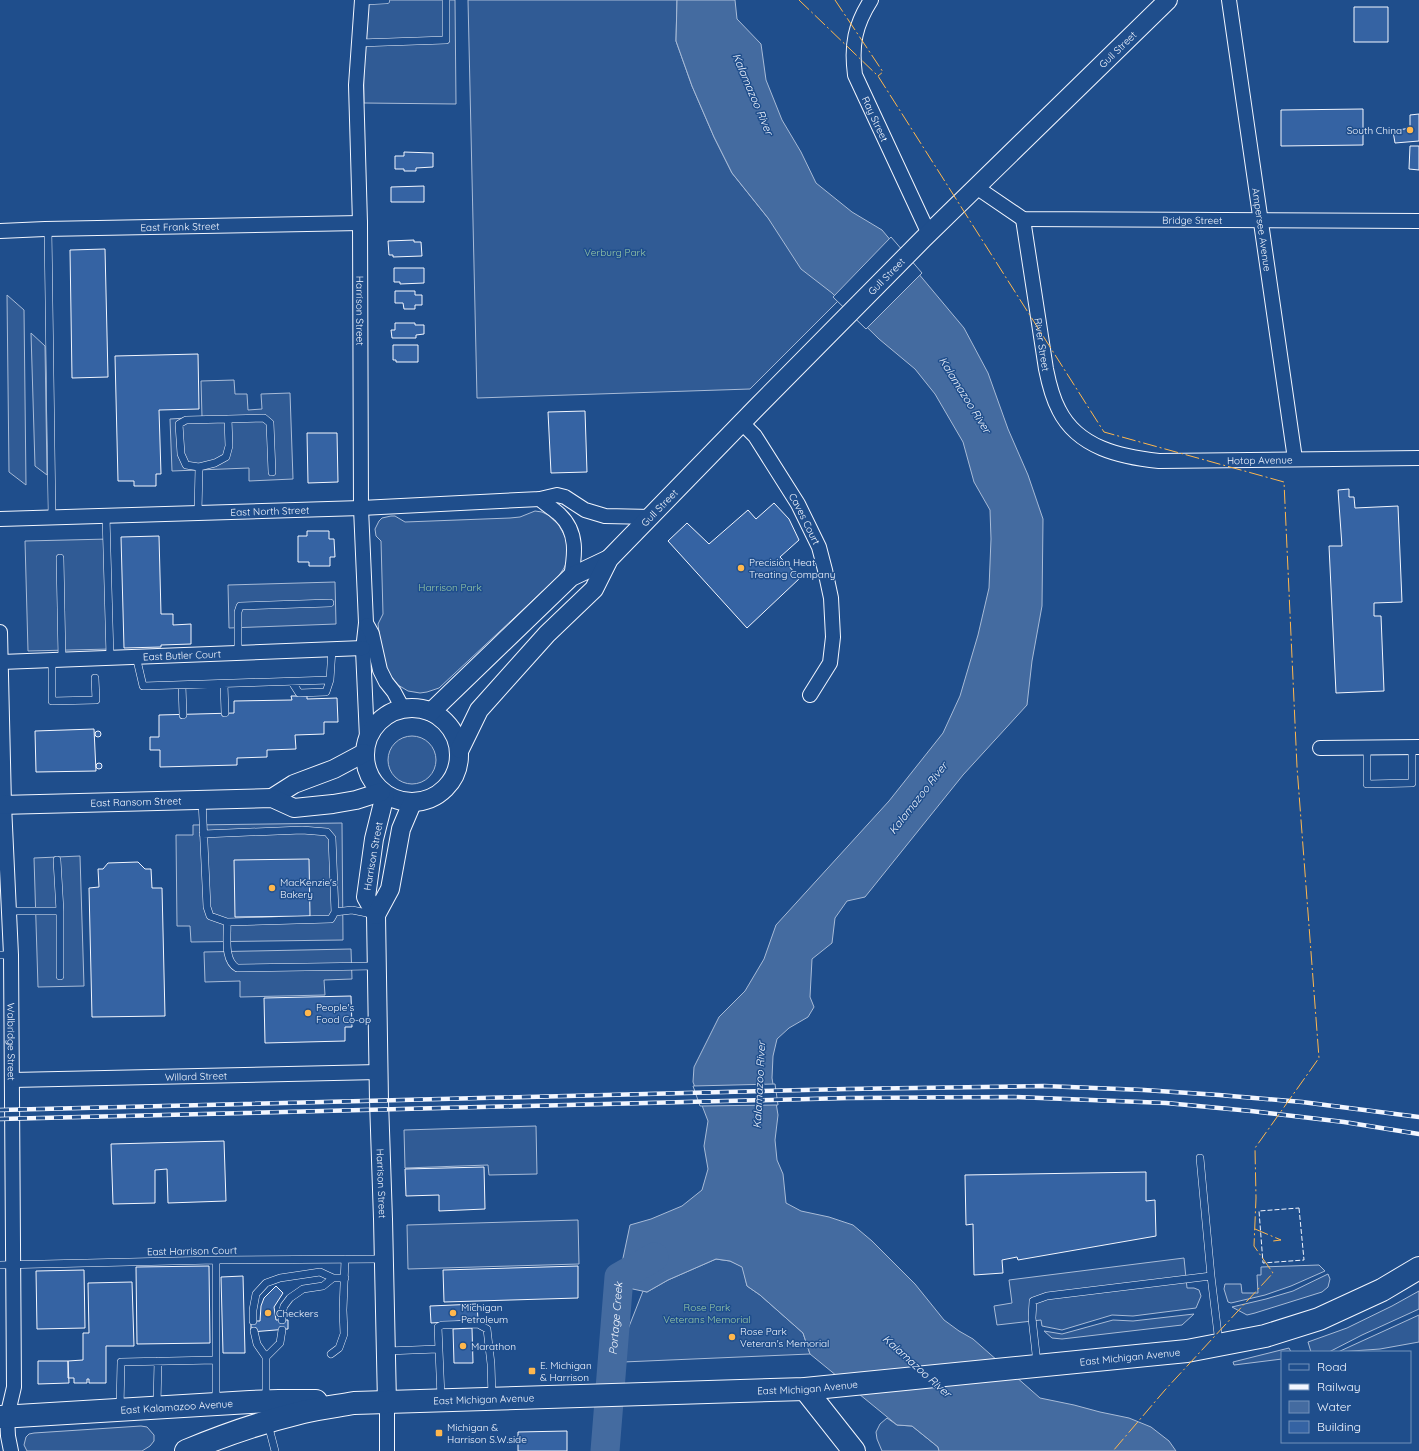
<svg xmlns="http://www.w3.org/2000/svg" width="1419" height="1451" viewBox="0 0 1419 1451" font-family="Quicksand,sans-serif">
  <style>
    .built { fill: #305b95; stroke: #a8bbd7 }
    .water { fill: #446ba0; stroke: #a8bbd7 }
    .pier { fill: #1f4e8c; stroke: #a8bbd7 }
    .lines { fill: none; stroke-linecap: round; stroke-linejoin: round }
    .river { stroke: #446ba0; stroke-width: 29 }
    .building { fill: #3563a3; stroke: #f2f6ff }
    .service-casing { stroke: #f2f6ff; stroke-width: 8 }
    .minor-casing { stroke: #f2f6ff; stroke-width: 16 }
    .tertiary-casing { stroke: #f2f6ff; stroke-width: 20 }
    .primary-casing { stroke: #f2f6ff; stroke-width: 24 }
    .service { stroke: #1f4e8c; stroke-width: 7 }
    .minor { stroke: #1f4e8c; stroke-width: 14 }
    .tertiary { stroke: #1f4e8c; stroke-width: 18 }
    .primary { stroke: #1f4e8c; stroke-width: 22 }
    .rail-casing { stroke: #f2f6ff; stroke-width: 4.5 }
    .rail { stroke: #1f4e8c; stroke-width: 3; stroke-dasharray: 9; stroke-linecap: butt }
    .fence { stroke: #f2f6ff; stroke-width: 1; stroke-dasharray: 5 2; stroke-linecap: butt }
    .power { stroke: #ffb74d; stroke-width: 1; stroke-dasharray: 14 3 2 3; stroke-linecap: butt }
    .poi-dot { fill: #ffb74d; stroke: #1f4e8c; stroke-width: 1.5 }
    .labels { text-anchor: middle; dominant-baseline: central; stroke-width: 3; stroke-linejoin: round; paint-order: stroke }
    .street-label { font-size: 10px; fill: #f2f6ff; stroke: #1f4e8c }
    .poi-label { font-size: 10px; fill: #f2f6ff; stroke: #1f4e8c; text-anchor: start }
    .park-label { font-size: 10px; fill: #97c8a6; stroke: #1f4e8c }
    .water-label { font-size: 11px; font-style: italic; fill: #f2f6ff; stroke: #1f4e8c }
  </style>
  <rect width="100%" height="100%" fill="#1f4e8c"/>
  <path class="built" d="M 363,0 L 455,0 L 456,104 L 364,103 Z
    M 468,0 L 677,0 L 676,41 L 692,86 L 714,137 L 732,173 L 768,218 L 839,300 L 750,389 L 477,398 Z
    M 7,295 L 24,310 L 26,485 L 9,472 Z
    M 31,333 L 45,346 L 47,475 L 35,466 Z
    M 234,380 L 235,394 L 247,394 L 248,410 L 262,409 L 261,394 L 290,393 L 293,479 L 249,481 L 249,468 L 172,471 L 170,419 L 202,417 L 201,381 Z
    M 535,511 L 542,512 L 548,515 L 558,524 L 565,536 L 567,544 L 567,561 L 564,568 L 558,577 L 439,688 L 427,692 L 420,693 L 408,691 L 398,685 L 390,675 L 386,669 L 380,641 L 378,624 L 383,614 L 381,541 L 376,536 L 375,529 L 379,521 L 382,518 L 391,516 L 395,516 L 405,522 L 510,518 L 520,517 Z
    M 109,539 L 111,649 L 28,651 L 25,541 Z
    M 335,582 L 336,624 L 229,628 L 228,585 Z
    M388 760a24 24 0 1 1 48 0a24 24 0 1 1-48 0Z
    M 342,823 L 343,940 L 191,942 L 190,926 L 177,926 L 176,835 L 193,835 L 193,825 Z
    M 80,856 L 84,986 L 38,987 L 34,858 Z
    M 351,949 L 352,979 L 324,980 L 325,995 L 240,997 L 240,981 L 205,982 L 204,952 Z
    M 536,1126 L 537,1174 L 489,1175 L 488,1165 L 405,1168 L 404,1130 Z
    M 578,1220 L 579,1264 L 408,1269 L 407,1225 Z
    M 1184,1258 L 1187,1288 L 1194,1288 L 1199,1290 L 1201,1296 L 1196,1308 L 1133,1316 L 1112,1315 L 1062,1330 L 1042,1326 L 1041,1320 L 997,1325 L 994,1306 L 1012,1303 L 1009,1280 Z
    M 716,1259 L 730,1261 L 743,1267 L 747,1286 L 760,1295 L 803,1333 L 810,1354 L 623,1362 L 619,1352 L 643,1291 L 647,1292 L 668,1280 Z
    M 1319,1265 L 1325,1271 L 1291,1286 L 1265,1295 L 1231,1303 L 1228,1302 L 1224,1289 L 1225,1284 L 1241,1284 L 1242,1293 L 1258,1293 L 1257,1275 L 1261,1275 L 1261,1267 Z
    M 1328,1274 L 1330,1279 L 1328,1287 L 1322,1292 L 1255,1313 L 1247,1315 L 1232,1307 L 1266,1299 L 1293,1291 Z
    M 1419,1291 L 1419,1309 L 1362,1335 L 1329,1352 L 1311,1352 L 1308,1342 L 1347,1328 L 1392,1306 Z
    M 1194,1314 L 1182,1325 L 1062,1339 L 1052,1338 L 1044,1331 L 1062,1334 L 1113,1320 L 1133,1321 Z
    M 1419,1315 L 1419,1342 L 1380,1349 L 1338,1352 Z
    M 1289,1348 L 1291,1352 L 1282,1352 L 1282,1359 L 1234,1365 L 1233,1362 Z
    M 887,1418 L 897,1425 L 912,1426 L 938,1447 L 939,1451 L 882,1451 L 877,1439 L 876,1432 L 880,1424 Z
    M 141,1426 L 147,1427 L 154,1435 L 154,1441 L 150,1446 L 142,1451 L 27,1451 L 24,1445 L 26,1437 L 29,1434 L 34,1433 Z"/>
  <path class="water" d="M 677,0 L 735,0 L 737,19 L 761,44 L 766,80 L 782,120 L 801,152 L 816,183 L 852,212 L 882,230 L 964,328 L 988,373 L 1008,429 L 1028,475 L 1043,519 L 1042,606 L 1032,661 L 1027,705 L 963,775 L 865,897 L 847,901 L 835,918 L 832,943 L 812,959 L 810,997 L 814,1007 L 808,1017 L 789,1028 L 777,1039 L 773,1056 L 772,1078 L 778,1115 L 775,1140 L 777,1160 L 783,1174 L 786,1203 L 801,1211 L 829,1217 L 853,1225 L 872,1241 L 915,1284 L 944,1320 L 959,1331 L 973,1339 L 1040,1398 L 1074,1405 L 1100,1412 L 1129,1418 L 1151,1427 L 1169,1441 L 1176,1451 L 939,1451 L 938,1447 L 912,1426 L 897,1425 L 810,1354 L 803,1333 L 760,1295 L 747,1286 L 742,1267 L 730,1261 L 716,1259 L 668,1280 L 647,1292 L 628,1288 L 619,1277 L 630,1225 L 651,1219 L 682,1206 L 702,1190 L 708,1169 L 704,1146 L 708,1121 L 693,1082 L 694,1067 L 719,1017 L 745,991 L 764,959 L 776,925 L 889,801 L 943,733 L 960,696 L 978,635 L 989,588 L 991,539 L 990,510 L 974,482 L 963,442 L 935,394 L 915,369 L 879,339 L 832,293 L 801,269 L 768,218 L 732,173 L 714,137 L 692,86 L 676,41 Z"/>
  <path class="pier" d="M 891,237 L 922,273 L 866,329 L 833,297 Z
    M 775,1084 L 778,1105 L 700,1106 L 693,1086 Z"/>
  <g class="lines">
    <path class="river" id="s1" d="M 605,1451 L 619,1277 L 654,1257"/>
  </g>
  <path class="building" d="M 1354,7 L 1388,7 L 1388,42 L 1354,42 Z
    M 1363,109 L 1363,145 L 1281,146 L 1281,110 Z
    M 1419,114 L 1419,141 L 1395,143 L 1393,131 L 1410,128 L 1410,115 Z
    M 1410,146 L 1419,146 L 1419,170 L 1409,169 Z
    M 404,152 L 433,153 L 433,167 L 416,168 L 416,171 L 404,171 L 404,169 L 395,169 L 395,156 L 404,156 Z
    M 424,186 L 424,202 L 391,202 L 391,187 Z
    M 414,240 L 414,242 L 421,242 L 422,256 L 393,257 L 393,255 L 389,255 L 388,241 Z
    M 105,249 L 108,377 L 72,378 L 70,250 Z
    M 394,268 L 424,268 L 424,283 L 400,284 L 400,282 L 394,282 Z
    M 395,291 L 415,291 L 415,295 L 422,295 L 422,305 L 415,305 L 415,309 L 404,309 L 403,303 L 395,303 Z
    M 395,323 L 415,323 L 415,325 L 424,325 L 424,334 L 416,335 L 416,338 L 392,338 L 391,330 L 395,330 Z
    M 393,345 L 418,345 L 418,362 L 396,362 L 396,360 L 393,360 Z
    M 198,354 L 199,409 L 159,410 L 161,474 L 156,474 L 156,486 L 134,486 L 134,481 L 118,481 L 115,356 Z
    M 585,411 L 587,472 L 551,473 L 548,412 Z
    M 307,433 L 337,433 L 338,482 L 308,483 Z
    M 1349,489 L 1349,497 L 1354,497 L 1355,508 L 1398,506 L 1402,602 L 1374,603 L 1374,616 L 1381,616 L 1384,691 L 1336,693 L 1329,546 L 1342,546 L 1338,490 Z
    M 774,503 L 789,519 L 799,540 L 780,557 L 800,578 L 747,628 L 668,541 L 687,523 L 709,544 L 748,510 L 756,519 Z
    M 307,531 L 329,531 L 329,539 L 334,539 L 335,557 L 330,557 L 330,566 L 309,566 L 309,562 L 298,562 L 298,536 L 307,536 Z
    M 159,536 L 161,614 L 173,614 L 173,625 L 191,624 L 191,644 L 161,645 L 161,647 L 124,648 L 121,537 Z
    M 291,696 L 307,696 L 307,699 L 337,698 L 338,722 L 324,722 L 324,734 L 295,735 L 296,749 L 267,750 L 267,757 L 237,758 L 237,765 L 160,767 L 160,750 L 150,750 L 150,737 L 159,737 L 159,715 L 234,713 L 234,701 L 292,700 Z
    M 94,729 L 96,771 L 36,772 L 35,731 Z
    M95 734a3 3 0 1 1 6 0a3 3 0 1 1-6 0Z
    M96 766a3 3 0 1 1 6 0a3 3 0 1 1-6 0Z
    M 309,859 L 310,916 L 235,917 L 234,860 Z
    M 138,862 L 145,869 L 151,869 L 152,888 L 162,888 L 165,1016 L 92,1017 L 89,888 L 99,887 L 98,869 L 103,869 L 108,863 Z
    M 351,996 L 352,1027 L 345,1027 L 345,1041 L 265,1043 L 264,998 Z
    M 224,1141 L 226,1201 L 168,1203 L 167,1169 L 155,1170 L 155,1203 L 113,1204 L 111,1144 Z
    M 484,1167 L 485,1209 L 439,1211 L 439,1195 L 406,1196 L 405,1169 Z
    M 1146,1172 L 1146,1201 L 1155,1200 L 1156,1236 L 1018,1260 L 1017,1257 L 1002,1260 L 1003,1273 L 974,1275 L 973,1224 L 966,1225 L 965,1175 Z
    M 209,1266 L 210,1343 L 137,1344 L 136,1267 Z
    M 578,1266 L 578,1298 L 444,1302 L 443,1270 Z
    M 84,1270 L 85,1328 L 37,1329 L 36,1271 Z
    M 243,1276 L 245,1353 L 223,1353 L 221,1277 Z
    M 132,1282 L 134,1346 L 106,1346 L 106,1383 L 89,1383 L 89,1379 L 87,1379 L 87,1383 L 74,1383 L 74,1378 L 68,1378 L 68,1361 L 83,1360 L 83,1333 L 89,1333 L 88,1283 Z
    M 276,1286 L 283,1293 L 274,1307 L 276,1320 L 288,1320 L 288,1329 L 251,1332 L 251,1321 L 260,1321 L 261,1306 L 264,1298 Z
    M 477,1304 L 478,1320 L 431,1323 L 430,1306 Z
    M 472,1328 L 473,1363 L 454,1363 L 453,1329 Z
    M 38,1361 L 68,1361 L 69,1383 L 38,1384 Z
    M 567,1431 L 567,1451 L 518,1451 L 518,1432 Z"/>
  <g class="lines">
    <defs>
      <path id="service" d="M 362,1 L 386,0
        M 359,43 L 446,40 L 446,0
        M 48,229 L 52,517
        M 199,467 L 186,465 L 181,454 L 179,424 L 186,420 L 228,419
        M 198,513 L 199,467 L 215,463 L 226,457 L 229,446 L 228,419 L 264,418 L 270,423 L 272,472
        M 106,516 L 110,657
        M 60,558 L 62,659
        M 238,653 L 238,612 L 240,606 L 330,603
        M 136,656 L 143,686 L 330,680 L 332,649
        M 52,659 L 52,701 L 96,700 L 95,678
        M 292,682 L 299,693 L 326,692 L 330,680
        M 224,684 L 225,713
        M 182,685 L 183,715
        M 1367,748 L 1367,784 L 1412,783 L 1412,748
        M 202,800 L 207,907 L 210,916 L 227,922 L 331,919 L 335,912 L 332,838 L 327,832 L 302,830 L 203,834
        M 9,911 L 60,911 L 57,860
        M 60,911 L 60,976
        M 335,912 L 352,910 L 372,914
        M 227,922 C 228,935 223,960 237,968 L 376,966
        M 0,955 L 11,955
        M 0,1265 L 216,1260 L 384,1259
        M 1211,1276 L 1219,1343
        M 282,1320 L 282,1313 L 284,1306 L 290,1298 L 303,1289 L 323,1286 L 333,1278 L 345,1278
        M 253,1321 L 253,1310 L 256,1294 L 266,1283 L 280,1278 L 320,1272 L 333,1278
        M 254,1331 L 257,1344 L 266,1357 L 266,1400
        M 387,1351 L 438,1349
        M 331,1354 L 339,1348 L 344,1334 L 343,1310 L 345,1259
        M 266,1357 L 280,1343 L 282,1330
        M 1037,1363 L 1032,1318 L 1033,1301 L 1047,1296 L 1211,1276 L 1200,1158
        M 441,1397 L 438,1327 L 442,1325 L 478,1324 L 487,1329 L 491,1364 L 492,1397
        M 216,1402 L 216,1260
        M 157,1405 L 158,1361
        M 120,1408 L 121,1362 L 216,1360
        M 268,1424 L 275,1451"/>
      <g id="minor">
        <path id="s2" d="M 362,0 L 356,85 L 360,223 L 361,508 L 366,623 L 363,650 L 367,738"/>
        <path id="s3" d="M 871,0 C 855,25 851,45 855,75 L 929,234"/>
        <path id="s4" d="M 1229,0 L 1295,459"/>
        <path id="s5" d="M 976,187 L 1023,219 L 1419,221"/>
        <path id="s6" d="M 1023,219 L 1046,369 C 1049,384 1052,397 1059,410 C 1078,448 1121,457 1159,461 L 1419,458"/>
        <path id="s7" d="M 0,231 L 45,229 L 360,223"/>
        <path id="s8" d="M 742,423 L 755,436 L 798,504 L 819,547 L 825,570 L 831,598 L 833,637 L 830,663 L 810,695"/>
        <path d="M 540,499 C 546,505 554,509 560,515 C 578,532 575,555 571,577"/>
        <path id="s9" d="M 0,519 L 361,508 L 540,499 L 557,495 L 565,497 L 585,510 L 605,516 L 651,517"/>
        <path d="M 367,625 L 372,634 L 380,670 L 386,682 L 394,692 L 403,709"/>
        <path id="s10" d="M 0,632 L 4,805 L 11,955 L 14,1387 L 7,1417 L 8,1436 L 11,1451"/>
        <path id="s11" d="M 1,662 L 363,648"/>
        <path d="M 1320,748 L 1419,747"/>
        <path id="s12" d="M 12,1080 L 379,1072"/>
        <path d="M 387,1451 L 387,1403"/>
      </g>
      <g id="tertiary">
        <circle cx="412" cy="755" r="47"/>
        <path d="M 431,712 L 571,577 L 609,559"/>
        <path id="s13" d="M 460,749 L 479,710 L 547,634 L 594,589 L 609,559 L 756,408 L 923,239 L 1168,0"/>
        <path id="s14" d="M 385,795 L 374,839 L 366,897 L 376,915 L 379,1101 L 383,1219 L 387,1403"/>
        <path d="M 272,798 L 294,784 L 334,769 L 364,753"/>
        <path id="s15" d="M 0,805 L 272,798 L 294,808 L 333,804 L 356,800 L 381,792"/>
        <path d="M 376,915 L 390,889 L 401,829 L 412,803"/>
      </g>
      <g id="primary">
        <path d="M 805,1389 L 854,1451"/>
        <path id="s16" d="M 0,1417 L 250,1402 L 279,1401 L 316,1401"/>
        <path id="s17" d="M 186,1451 C 224,1435 262,1422 303,1412 C 319,1408 337,1406 354,1403 L 805,1389 L 1187,1351 L 1265,1336 L 1319,1319 L 1382,1290 L 1419,1268"/>
      </g>
    </defs>
    <use href="#service" class="service-casing"/>
    <use href="#minor" class="minor-casing"/>
    <use href="#tertiary" class="tertiary-casing"/>
    <use href="#primary" class="primary-casing"/>
    <use href="#service" class="service"/>
    <use href="#minor" class="minor"/>
    <use href="#tertiary" class="tertiary"/>
    <use href="#primary" class="primary"/>
    <defs>
      <path id="rail" d="M 0,1110 L 847,1089 L 1044,1086 L 1144,1090 L 1219,1095 L 1302,1102 L 1419,1117
        M 0,1119 L 848,1098 L 1014,1097 L 1166,1103 L 1251,1111 L 1344,1122 L 1419,1134"/>
    </defs>
    <use href="#rail" class="rail-casing"/>
    <use href="#rail" class="rail"/>
    <path class="fence" d="M 1299,1208 L 1304,1260 L 1263,1263 L 1259,1211 Z"/>
    <path class="power" d="M 799,0 L 878,76 L 1104,432 L 1284,482 L 1297,767 L 1319,1058 L 1255,1148 L 1256,1198 L 1254,1246 L 1273,1273 L 1165,1390 L 1113,1451
      M 835,0 L 883,72 L 878,76
      M 1255,1229 L 1281,1240 L 1273,1241"/>
  </g>
  <g class="poi-dot">
    <circle cx="1410" cy="130" r="4"/>
    <circle cx="741" cy="568" r="4"/>
    <circle cx="272" cy="888" r="4"/>
    <circle cx="308" cy="1013" r="4"/>
    <circle cx="268" cy="1313" r="4"/>
    <circle cx="453" cy="1313" r="4"/>
    <circle cx="732" cy="1337" r="4"/>
    <circle cx="463" cy="1346" r="4"/>
    <rect x="528" y="1367" width="8" height="8" rx="2"/>
    <rect x="435" y="1429" width="8" height="8" rx="2"/>
  </g>
  <g class="labels">
    <g class="street-label">
      <text stroke="none"><textPath href="#s13" startOffset="964">Gull Street</textPath></text>
      <text stroke="none"><textPath href="#s3" startOffset="127">Ray Street</textPath></text>
      <text stroke="none"><textPath href="#s5" startOffset="226">Bridge Street</textPath></text>
      <text stroke="none"><textPath href="#s7" startOffset="180">East Frank Street</textPath></text>
      <text stroke="none"><textPath href="#s4" startOffset="232">Ampersee Avenue</textPath></text>
      <text stroke="none"><textPath href="#s13" startOffset="640">Gull Street</textPath></text>
      <text stroke="none"><textPath href="#s2" startOffset="311">Harrison Street</textPath></text>
      <text stroke="none"><textPath href="#s6" startOffset="127">River Street</textPath></text>
      <text stroke="none"><textPath href="#s6" startOffset="413">Hotop Avenue</textPath></text>
      <text stroke="none"><textPath href="#s13" startOffset="316">Gull Street</textPath></text>
      <text stroke="none"><textPath href="#s9" startOffset="270">East North Street</textPath></text>
      <text stroke="none"><textPath href="#s8" startOffset="115">Caves Court</textPath></text>
      <text stroke="none"><textPath href="#s11" startOffset="181">East Butler Court</textPath></text>
      <text stroke="none"><textPath href="#s15" startOffset="136">East Ransom Street</textPath></text>
      <text transform="translate(373 856) rotate(-80)">Harrison Street</text>
      <text stroke="none"><textPath href="#s10" startOffset="410">Walbridge Street</textPath></text>
      <text stroke="none"><textPath href="#s12" startOffset="184">Willard Street</textPath></text>
      <text stroke="none"><textPath href="#s14" startOffset="393">Harrison Street</textPath></text>
      <text transform="translate(192 1251) rotate(-1)">East Harrison Court</text>
      <text stroke="none"><textPath href="#s17" startOffset="953">East Michigan Avenue</textPath></text>
      <text stroke="none"><textPath href="#s17" startOffset="629">East Michigan Avenue</textPath></text>
      <text stroke="none"><textPath href="#s17" startOffset="305">East Michigan Avenue</textPath></text>
      <text stroke="none"><textPath href="#s16" startOffset="177">East Kalamazoo Avenue</textPath></text>
    </g>
    <g class="poi-label">
      <text x="1402" y="130" text-anchor="end">South China</text>
      <text x="749" y="562">Precision Heat<tspan x="749" dy="12">Treating Company</tspan></text>
      <text x="280" y="882">MacKenzie's<tspan x="280" dy="12">Bakery</tspan></text>
      <text x="316" y="1007">People's<tspan x="316" dy="12">Food Co-op</tspan></text>
      <text x="461" y="1307">Michigan<tspan x="461" dy="12">Petroleum</tspan></text>
      <text x="276" y="1313">Checkers</text>
      <text x="740" y="1331">Rose Park<tspan x="740" dy="12">Veteran's Memorial</tspan></text>
      <text x="471" y="1346">Marathon</text>
      <text x="540" y="1365">E. Michigan<tspan x="540" dy="12">&amp; Harrison</tspan></text>
      <text x="447" y="1427">Michigan &amp;<tspan x="447" dy="12">Harrison S.W.side</tspan></text>
    </g>
    <g class="park-label">
      <text x="615" y="252">Verburg Park</text>
      <text x="450" y="587">Harrison Park</text>
      <text x="707" y="1307">Rose Park<tspan x="707" dy="12">Veterans Memorial</tspan></text>
    </g>
    <g class="water-label">
      <text transform="translate(753 94) rotate(67)">Kalamazoo River</text>
      <text transform="translate(965 395) rotate(58)">Kalamazoo River</text>
      <text transform="translate(918 798) rotate(-52)">Kalamazoo River</text>
      <text transform="translate(759 1085) rotate(-87)">Kalamazoo River</text>
      <text stroke="none"><textPath href="#s1" startOffset="133">Portage Creek</textPath></text>
      <text transform="translate(917 1366) rotate(42)">Kalamazoo River</text>
    </g>
  </g>
  <rect x="1281" y="1351" width="130" height="92" fill="#1f4e8c" stroke="#7391ba"/>
  <rect x="1289" y="1364" width="20" height="6" fill="#1f4e8c" stroke="#7391ba"/>
  <text x="1317" y="1371" font-size="12" fill="#f2f6ff">Road</text>
  <rect x="1289" y="1384" width="20" height="6" fill="#f2f6ff" stroke="#7391ba"/>
  <text x="1317" y="1391" font-size="12" fill="#f2f6ff">Railway</text>
  <rect x="1289" y="1401" width="20" height="12" fill="#446ba0" stroke="#7391ba"/>
  <text x="1317" y="1411" font-size="12" fill="#f2f6ff">Water</text>
  <rect x="1289" y="1421" width="20" height="12" fill="#3563a3" stroke="#7391ba"/>
  <text x="1317" y="1431" font-size="12" fill="#f2f6ff">Building</text>
</svg>
